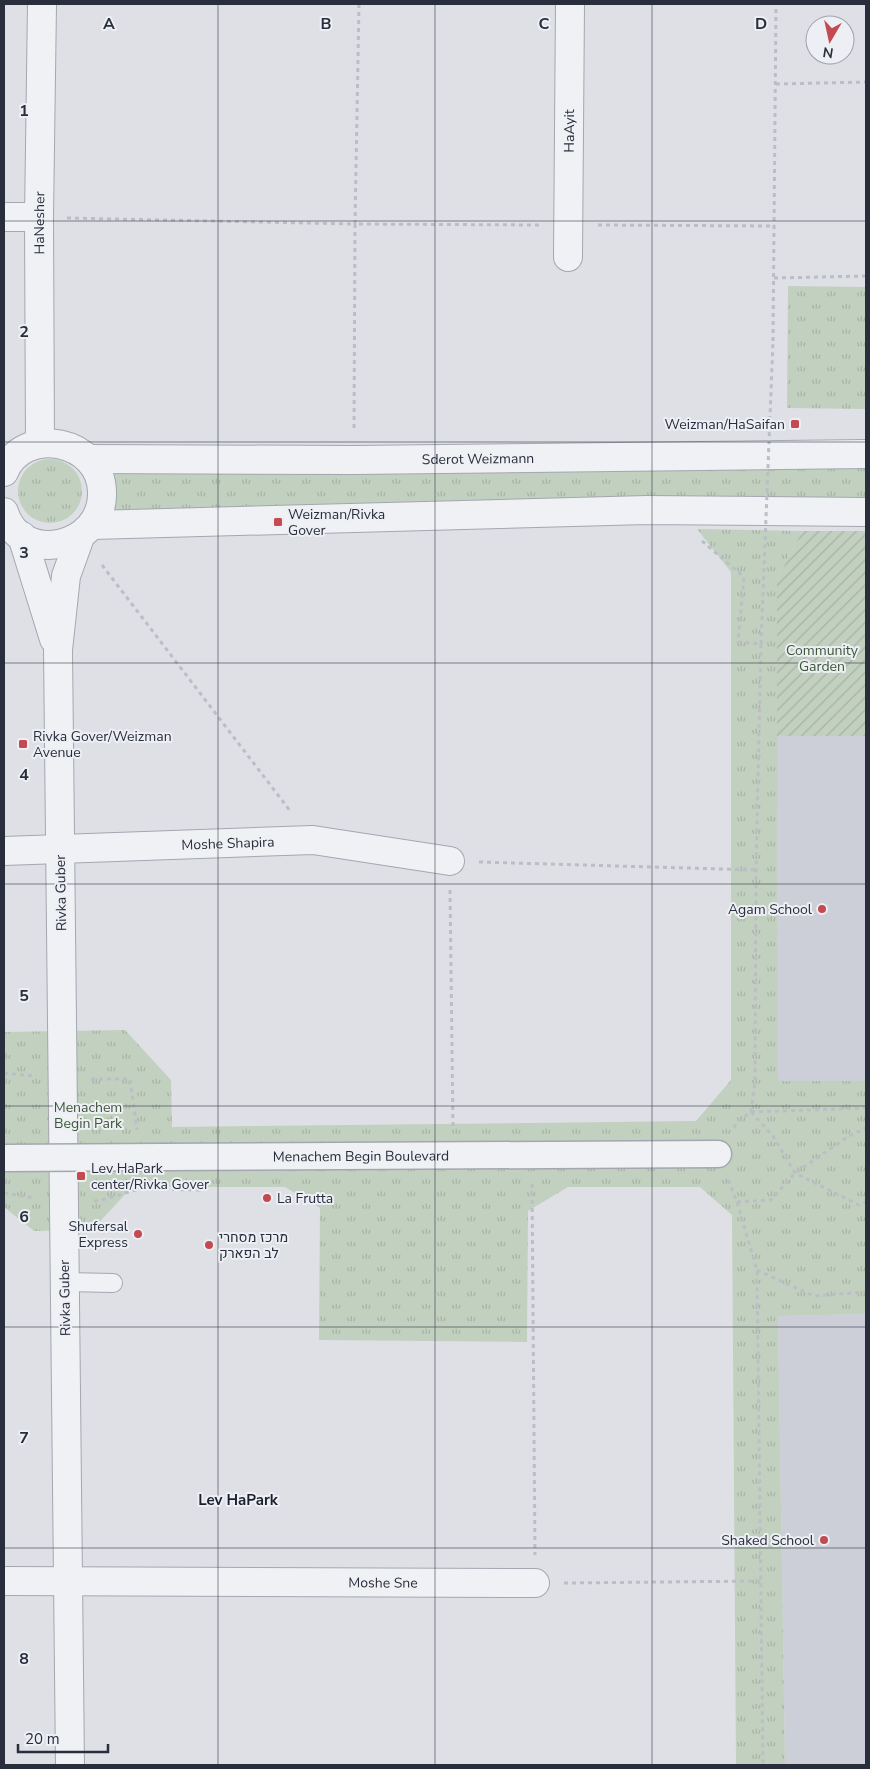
<svg xmlns="http://www.w3.org/2000/svg" width="870" height="1769" viewBox="0 0 870 1769" font-family="'Nunito Sans',Heebo,sans-serif">
  <style>
    .built { fill: #cccfd8 }
    .grass { fill: url(#grass-tufts) }
    .garden { fill: url(#garden-furrows) }
    .lines { fill: none; stroke-linecap: round; stroke-linejoin: round }
    .service-casing { stroke: #a4a7b0; stroke-width: 20 }
    .pedestrian-casing { stroke: #a4a7b0; stroke-width: 29 }
    .minor-casing { stroke: #a4a7b0; stroke-width: 30 }
    .tertiary-casing { stroke: #a4a7b0; stroke-width: 30 }
    .path { stroke: #bcbec5; stroke-width: 3; stroke-dasharray: 4 4; stroke-linecap: butt }
    .service { stroke: #f0f1f5; stroke-width: 18 }
    .pedestrian { stroke: #f0f1f5; stroke-width: 26 }
    .minor { stroke: #f0f1f5; stroke-width: 28 }
    .tertiary { stroke: #f0f1f5; stroke-width: 28 }
    .pedestrian-bridge-casing { stroke: #a4a7b0; stroke-width: 29; stroke-linecap: butt }
    .path-bridge { stroke: #bcbec5; stroke-width: 3; stroke-dasharray: 4 4; stroke-linecap: butt }
    .pedestrian-bridge { stroke: #f0f1f5; stroke-width: 26 }
    .grid { fill: none; stroke: #282e3c; stroke-width: 1; stroke-opacity: 0.55 }
    .poi-dot { fill: #c44a51; stroke: #edeff4; stroke-width: 2 }
    .labels { text-anchor: middle; dominant-baseline: central; stroke-width: 4; stroke-linejoin: round; paint-order: stroke }
    .street-label { font-size: 14px; fill: #282e3c; stroke: #edeff4 }
    .poi-label { font-size: 14px; fill: #282e3c; stroke: #edeff4; text-anchor: start }
    .park-label { font-size: 14px; fill: #3a5736; stroke: #edeff4 }
    .neighbourhood-label { font-size: 15px; font-weight: bold; fill: #1a1f2d; stroke: #edeff4 }
    .grid-label { font-size: 16px; text-anchor: middle; font-weight: bold; fill: #282e3c; stroke: #edeff4; stroke-width: 4; stroke-linejoin: round; paint-order: stroke }
  </style>
  <defs>
    <pattern id="grass-tufts" width="24" height="20" patternUnits="userSpaceOnUse" patternTransform="scale(1.25)"><rect width="24" height="20" fill="#c2d0bf"/><path d="M3 7l-1-3M5 7V3M7 7l1-3M15 17l-1-3M17 17v-4M19 17l1-3" fill="none" stroke="#a7b3a5"/></pattern>
    <pattern id="garden-furrows" width="10" height="10" patternUnits="userSpaceOnUse" patternTransform="scale(1.25)"><rect width="10" height="10" fill="#c2d0bf"/><path d="M-1 1l2-2M0 10L10 0M9 11l2-2" fill="none" stroke="#a7b3a5"/></pattern>
  </defs>
  <rect width="100%" height="100%" fill="#dee0e6"/>
  <path class="built" d="M 777,736 L 866,736 L 866,1081 L 778,1081 Z
    M 866,1314 L 866,1765 L 785,1765 L 778,1316 Z"/>
  <path class="grass" d="M 788,286 L 866,287 L 866,409 L 787,408 Z
    M18 491a32 32 0 1 1 64 0a32 32 0 1 1-64 0Z
    M 866,467 L 866,503 L 107,515 L 109,471 Z
    M 697,529 L 802,531 L 777,580 L 778,1081 L 866,1081 L 866,1314 L 778,1316 L 785,1765 L 736,1765 L 732,1215 L 700,1187 L 568,1187 L 528,1211 L 527,1342 L 319,1340 L 320,1208 L 285,1187 L 132,1187 L 92,1230 L 34,1231 L 4,1207 L 4,1032 L 125,1030 L 171,1080 L 172,1127 L 696,1121 L 731,1080 L 731,572 Z"/>
  <path class="garden" d="M 802,531 L 866,531 L 866,736 L 777,736 L 777,580 Z"/>
  <g class="lines">
    <defs>
      <path id="service" d="M 65,1282 L 113,1283"/>
      <g id="pedestrian">
        <path id="s1" d="M 163,1157 L 718,1154"/>
      </g>
      <g id="minor">
        <path d="M 4,217 L 39,217"/>
        <path id="s2" d="M 568,257 L 570,4"/>
        <path d="M 22,536 L 54,639"/>
        <path id="s3" d="M 4,851 L 313,840 L 450,861"/>
        <path id="s4" d="M 4,1581 L 535,1583"/>
        <path d="M 70,1765 L 58,650 L 66,576 L 80,537"/>
      </g>
      <g id="tertiary">
        <path id="s5" d="M 40,443 L 39,217 L 42,4"/>
        <path id="s6" d="M 89,459 L 353,460 L 866,454"/>
        <path d="M 4,472 C 24,424 101,440 102,492 C 104,548 21,567 4,512"/>
        <path d="M 92,525 L 647,510 L 866,512"/>
      </g>
    </defs>
    <use href="#service" class="service-casing"/>
    <use href="#pedestrian" class="pedestrian-casing"/>
    <use href="#minor" class="minor-casing"/>
    <use href="#tertiary" class="tertiary-casing"/>
    <path class="path" d="M 359,4 L 355,224 L 539,225
      M 776,84 L 866,82
      M 67,218 L 355,224 L 354,432
      M 598,225 L 775,226
      M 774,278 L 866,276
      M 773,341 L 776,4
      M 702,541 L 744,577 L 738,642 L 761,644 L 756,870 L 755,1083 L 751,1112 L 738,1121 L 732,1131
      M 102,565 L 291,812
      M 479,862 L 756,870
      M 450,890 L 453,1126
      M 4,1073 L 35,1076
      M 91,1079 L 130,1079 L 137,1130
      M 751,1112 L 773,1136 L 795,1173 L 859,1205 L 866,1202
      M 751,1112 L 866,1108
      M 728,1180 L 737,1202 L 757,1270 L 763,1765
      M 532,1184 L 535,1555
      M 4,1193 L 35,1198
      M 94,1201 L 102,1200 L 139,1189 L 201,1190 L 201,1186
      M 737,1202 L 771,1200 L 795,1173 L 849,1136 L 866,1128
      M 757,1270 L 814,1296 L 866,1292
      M 564,1583 L 761,1581"/>
    <use href="#service" class="service"/>
    <use href="#pedestrian" class="pedestrian"/>
    <use href="#minor" class="minor"/>
    <use href="#tertiary" class="tertiary"/>
    <defs>
      <path id="pedestrian-bridge" d="M 4,1158 L 163,1157"/>
    </defs>
    <use href="#pedestrian-bridge" class="pedestrian-bridge-casing"/>
    <path class="path-bridge" d="M 761,644 L 773,341"/>
    <use href="#pedestrian-bridge" class="pedestrian-bridge"/>
  </g>
  <path class="grid" d="M 218,4 L 218,1765M 435,4 L 435,1765M 652,4 L 652,1765M 4,221 L 866,221M 4,442 L 866,442M 4,663 L 866,663M 4,884 L 866,884M 4,1106 L 866,1106M 4,1327 L 866,1327M 4,1548 L 866,1548"/>
  <g class="poi-dot">
    <rect x="790" y="419" width="10" height="10" rx="2.5"/>
    <rect x="273" y="517" width="10" height="10" rx="2.5"/>
    <rect x="18" y="739" width="10" height="10" rx="2.5"/>
    <circle cx="822" cy="909" r="5"/>
    <rect x="76" y="1171" width="10" height="10" rx="2.5"/>
    <circle cx="267" cy="1198" r="5"/>
    <circle cx="138" cy="1234" r="5"/>
    <circle cx="209" cy="1245" r="5"/>
    <circle cx="824" cy="1540" r="5"/>
  </g>
  <g class="labels">
    <g class="street-label">
      <text stroke="none"><textPath href="#s2" startOffset="126">HaAyit</textPath></text>
      <text stroke="none"><textPath href="#s5" startOffset="220">HaNesher</textPath></text>
      <text stroke="none"><textPath href="#s6" startOffset="389">Sderot Weizmann</textPath></text>
      <text stroke="none"><textPath href="#s3" startOffset="224">Moshe Shapira</textPath></text>
      <text transform="translate(61 893) rotate(-91)">Rivka Guber</text>
      <text stroke="none"><textPath href="#s1" startOffset="198">Menachem Begin Boulevard</textPath></text>
      <text transform="translate(65 1298) rotate(-91)">Rivka Guber</text>
      <text stroke="none"><textPath href="#s4" startOffset="379">Moshe Sne</textPath></text>
    </g>
    <g class="poi-label">
      <text x="785" y="424" text-anchor="end">Weizman/HaSaifan</text>
      <text x="288" y="514">Weizman/Rivka<tspan x="288" dy="16">Gover</tspan></text>
      <text x="33" y="736">Rivka Gover/Weizman<tspan x="33" dy="16">Avenue</tspan></text>
      <text x="812" y="909" text-anchor="end">Agam School</text>
      <text x="91" y="1168">Lev HaPark<tspan x="91" dy="16">center/Rivka Gover</tspan></text>
      <text x="277" y="1198">La Frutta</text>
      <text x="128" y="1226" text-anchor="end">Shufersal<tspan x="128" dy="16">Express</tspan></text>
      <text x="219" y="1237">מרכז מסחרי<tspan x="219" dy="16">לב הפארק</tspan></text>
      <text x="814" y="1540" text-anchor="end">Shaked School</text>
    </g>
    <g class="park-label">
      <text x="822" y="650">Community<tspan x="822" dy="16">Garden</tspan></text>
      <text x="88" y="1107">Menachem<tspan x="88" dy="16">Begin Park</tspan></text>
    </g>
    <g class="neighbourhood-label">
      <text x="238" y="1500">Lev HaPark</text>
    </g>
  </g>
  <g class="grid-label">
    <text x="109" y="29">A</text>
    <text x="326" y="29">B</text>
    <text x="544" y="29">C</text>
    <text x="761" y="29">D</text>
    <text x="24" y="116">1</text>
    <text x="24" y="337">2</text>
    <text x="24" y="558">3</text>
    <text x="24" y="780">4</text>
    <text x="24" y="1001">5</text>
    <text x="24" y="1222">6</text>
    <text x="24" y="1443">7</text>
    <text x="24" y="1664">8</text>
  </g>
  <rect width="870" height="1769" fill="none" stroke="#282e3c" stroke-width="10"/>
  <g transform="translate(830 40) rotate(189)"><circle r="24" fill="#edeff4" stroke="#9ea2aa"/>
  <path d="M0-4L9 19L0 12L-9 19Z" fill="#c44a51"/>
  <text y="-8" font-size="14" font-weight="bold" text-anchor="middle" fill="#282e3c">N</text>
  </g>
  <path d="M18 1744v8h90v-8" fill="none" stroke="#282e3c" stroke-width="2.5"/>
  <text x="25" y="1744" font-size="15" fill="#282e3c" stroke="#edeff4" stroke-width="4" paint-order="stroke">20 m</text>
</svg>
